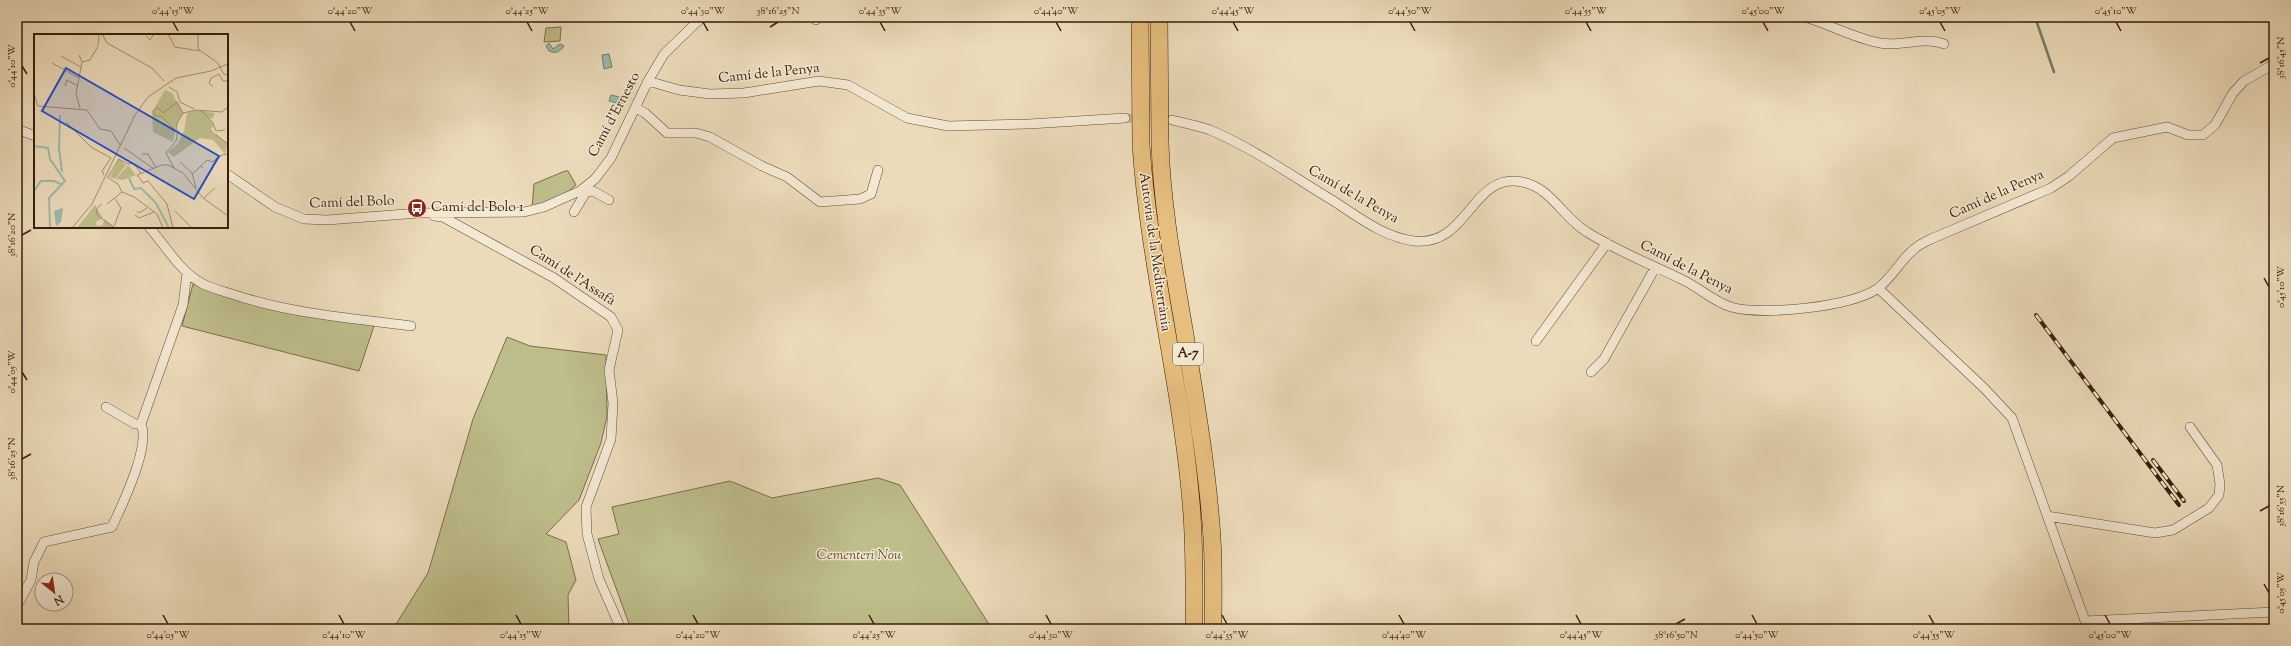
<svg xmlns="http://www.w3.org/2000/svg" width="2291" height="646" viewBox="0 0 2291 646" font-family="'Sorts Mill Goudy',serif">
  <style>
    .green { fill: #bebe8b; stroke: #7a6e4b }
    .water { fill: #9abcaa; stroke: #727d6a }
    .lines { fill: none; stroke-linecap: round; stroke-linejoin: round }
    .stream { stroke: #727d6a; stroke-width: 2.5 }
    .minor-tunnel { stroke: #c8b597; stroke-width: 9; stroke-dasharray: 9 4.5; stroke-linecap: butt }
    .minor-casing { stroke: #644d37; stroke-width: 10 }
    .motorway-casing { stroke: #371e0b; stroke-width: 18 }
    .minor { stroke: #f3e8d2; stroke-width: 9 }
    .motorway { stroke: #e6be7d; stroke-width: 17 }
    .rail-casing { stroke: #371e0b; stroke-width: 4 }
    .rail { stroke: #f3e8d2; stroke-width: 2.5; stroke-dasharray: 8; stroke-linecap: butt }
    .motorway-bridge-casing { stroke: #371e0b; stroke-width: 18; stroke-linecap: butt }
    .motorway-bridge { stroke: #e6be7d; stroke-width: 17 }
    .ticks { fill: none; stroke: #371e0b; stroke-width: 1.5 }
    .labels { text-anchor: middle; dominant-baseline: central; stroke-width: 3; stroke-linejoin: round; paint-order: stroke }
    .shield { fill: #f3e8d2; stroke: #6f5b47; stroke-width: 1 }
    .shield-label { font-size: 13px; font-weight: bold; fill: #371e0b }
    .street-label { font-size: 14px; fill: #371e0b; stroke: #f3e8d2 }
    .poi-label { font-size: 14px; fill: #371e0b; stroke: #f3e8d2; text-anchor: start }
    .park-label { font-size: 14px; font-style: italic; fill: #604e31; stroke: #f3e8d2 }
    .inset-river { fill: none; stroke: #9abcaa; stroke-width: 2 }
    .inset-road { fill: none; stroke: #a48f74; stroke-width: 1 }
    .view { fill: #1d4ed8; fill-opacity: 0.15; stroke: #1d4ed8; stroke-width: 2 }
    .inset-edge { fill: none; stroke: #371e0b; stroke-width: 2 }
    .neatline { fill: none; stroke: #371e0b; stroke-width: 1.5 }
    .ticks-label { font-size: 10px; text-anchor: middle; fill: #371e0b }
  </style>
  <rect width="100%" height="100%" fill="#ecdbba"/>
  <filter id="stains"><feTurbulence type="fractalNoise" baseFrequency=".005" numOctaves="4"/><feColorMatrix values="0 0 0 0 .2 0 0 0 0 .09 0 0 0 0 .02 0 0 0 .5 -.17"/></filter>
  <radialGradient id="worn" r=".72"><stop offset=".6" stop-color="#630" stop-opacity="0"/><stop offset="1" stop-color="#630" stop-opacity=".3"/></radialGradient>
  <path class="green" d="M 561,27 L 560,41 L 544,42 L 546,28 Z
    M 565,171 L 568,171 L 576,185 L 563,196 L 532,208 L 534,184 Z
    M 193,284 L 243,301 L 374,326 L 359,371 L 182,326 Z
    M 507,337 L 530,346 L 606,355 L 607,416 L 601,443 L 579,500 L 546,534 L 566,542 L 576,580 L 568,595 L 569,629 L 393,629 L 428,573 L 473,419 Z
    M 878,478 L 900,485 L 992,629 L 631,629 L 598,539 L 619,534 L 612,507 L 730,481 L 772,498 Z"/>
  <path class="water" d="M 549,43 L 553,49 L 560,44 L 564,46 C 560,52 555,54 549,51 L 546,46 Z
    M 609,54 L 612,67 L 604,69 L 602,55 Z
    M 611,95 L 623,98 L 624,102 L 621,104 L 609,101 Z"/>
  <g class="lines">
    <path class="stream" d="M 2035,17 L 2054,72"/>
    <path class="minor-tunnel" d="M 1125,118 L 1162,120"/>
    <defs>
      <path id="minor" d="M 1804,17 C 1830,24 1853,38 1880,43 C 1901,47 1924,36 1944,44
        M 816,20 L 817,17
        M 648,81 L 679,90 L 710,94 L 744,93 L 819,81 L 848,85 L 907,118 L 948,126 L 1029,124 L 1125,118
        M 636,108 L 645,113 L 667,133 L 696,133 L 710,137 L 762,166 L 787,177 L 820,202 L 860,199 L 871,194 L 878,170
        M 1172,120 C 1184,123 1198,126 1210,130 C 1253,148 1292,176 1332,200 C 1357,216 1383,237 1414,241 C 1469,247 1471,172 1522,182 C 1552,188 1563,218 1587,232 C 1617,251 1650,264 1681,279 C 1699,287 1712,301 1731,307 C 1763,316 1849,307 1877,289 C 1891,279 1900,261 1913,250 C 1918,245 1925,242 1931,239 L 2051,188 L 2069,176 L 2113,138 L 2167,127 L 2188,135 L 2203,135 L 2215,125 L 2233,93 L 2244,81 L 2274,64
        M 17,129 L 35,136
        M 227,174 L 275,207 L 304,219 L 327,220 L 419,213 L 524,212 L 544,207 L 580,191 L 595,179 L 611,158 L 648,81 L 664,54 L 702,17
        M 574,212 L 586,192 L 593,191 L 609,200
        M 434,216 L 443,217 L 554,278 L 611,317 L 618,330 L 609,370 L 613,403 L 611,439 L 586,507 L 587,534 L 599,579 L 621,629
        M 149,227 C 164,244 178,268 198,281 C 208,288 223,291 235,295 C 292,314 352,318 411,326
        M 1878,288 L 1984,388 L 2012,418 L 2088,629
        M 1536,341 L 1607,243
        M 1591,372 L 1604,359 L 1655,268
        M 106,407 L 135,424 L 141,424 L 183,305 L 187,273
        M 2047,516 L 2155,533 L 2173,530 L 2209,508 L 2219,495 L 2220,484 L 2217,465 L 2190,427
        M 17,606 L 31,580 L 34,562 L 44,542 L 112,527 C 122,505 151,446 141,424
        M 2085,621 L 2274,612"/>
      <path id="motorway" d="M 1160,143 C 1162,212 1176,279 1187,347 C 1197,410 1208,474 1212,538 C 1214,569 1213,599 1213,629
        M 1141,145 C 1149,265 1181,382 1191,502 C 1195,544 1194,587 1194,629"/>
    </defs>
    <use href="#minor" class="minor-casing"/>
    <use href="#motorway" class="motorway-casing"/>
    <use href="#minor" class="minor"/>
    <use href="#motorway" class="motorway"/>
    <defs>
      <path id="rail" d="M 2036,315 L 2179,505
        M 2153,460 L 2184,501"/>
    </defs>
    <use href="#rail" class="rail-casing"/>
    <use href="#rail" class="rail"/>
    <defs>
      <path id="motorway-bridge" d="M 1140,17 L 1141,145
        M 1159,17 L 1160,143"/>
    </defs>
    <use href="#motorway-bridge" class="motorway-bridge-casing"/>
    <use href="#motorway-bridge" class="motorway-bridge"/>
  </g>
  <path class="ticks" d="M 173,22 L 178,31M 350,22 L 355,31M 527,22 L 532,31M 703,22 L 708,31M 880,22 L 885,31M 1056,22 L 1061,31M 1233,22 L 1238,31M 1410,22 L 1415,31M 1586,22 L 1591,31M 1763,22 L 1768,31M 1940,22 L 1945,31M 2116,22 L 2121,31M 770,27 L 778,22M 2260,63 L 2269,58M 22,66 L 27,74M 22,235 L 31,230M 2264,278 L 2269,287M 22,372 L 27,380M 22,459 L 31,454M 2260,511 L 2269,506M 2264,584 L 2269,593M 163,615 L 168,624M 339,615 L 344,624M 516,615 L 521,624M 693,615 L 698,624M 869,615 L 874,624M 1046,615 L 1051,624M 1222,615 L 1227,624M 1399,615 L 1404,624M 1576,615 L 1581,624M 1752,615 L 1757,624M 1929,615 L 1934,624M 2105,615 L 2110,624M 1676,624 L 1685,619"/>
  <defs>
    <symbol id="bus-disc" viewBox="-11 -11 22 22"><circle r="9.5" fill="#8f2418" stroke="#f3e8d2"/><path d="M-5-6H5V4H4V6H2V4H-2V6H-4V4H-5ZM-3.5-4V0h7V-4ZM-3.5 1.2v1.5H-2V1.2ZM2 1.2v1.5H3.5V1.2Z" fill="#fff"/></symbol>
  </defs>
  <g fill-rule="evenodd">
    <use href="#bus-disc" x="406" y="197" width="22" height="22"/>
  </g>
  <g class="labels">
    <rect class="shield" x="1173" y="343" width="30" height="22" rx="3"/>
    <g class="shield-label">
      <text x="1188" y="354">A-7</text>
    </g>
    <g class="street-label">
      <text transform="translate(769 74) rotate(-6)">Camí de la Penya</text>
      <text transform="translate(615 115) rotate(-62)">Camí d'Ernesto</text>
      <text transform="translate(1353 195) rotate(30)">Camí de la Penya</text>
      <text transform="translate(1997 195) rotate(-24)">Camí de la Penya</text>
      <text transform="translate(352 203) rotate(-2)">Camí del Bolo</text>
      <text transform="translate(1154 252) rotate(82)">Autovia de la Mediterrània</text>
      <text transform="translate(1686 268) rotate(27)">Camí de la Penya</text>
      <text transform="translate(572 276) rotate(33)">Camí de l'Assafà</text>
    </g>
    <g class="poi-label">
      <text x="431" y="208">Camí del Bolo 1</text>
    </g>
    <g class="park-label">
      <text x="859" y="556">Cementeri Nou</text>
    </g>
  </g>
  <g transform="translate(34 34)">
    <rect width="194" height="194" fill="#ecdbba"/>
    <path d="M 131,56 L 138,59 L 149,79 L 143,89 L 139,108 L 119,98 L 118,78 ZM 162,76 L 181,79 L 178,85 L 174,83 L 180,92 L 176,95 L 194,110 L 191,120 L 179,106 L 166,104 L 140,123 L 134,118 L 144,109 L 150,97 L 153,79 ZM 85,125 L 92,131 L 81,145 L 76,143 ZM 94,131 L 102,141 L 89,146 L 82,145 ZM 61,171 L 69,184 L 62,188 L 63,192 L 69,191 L 70,185 L 82,194 L 43,194 Z" fill="#bebe8b"/>
    <path d="M 29,174 L 27,188 L 22,192 L 20,177 Z" fill="#9abcaa"/>
    <path class="inset-river" d="M 26,81 L 25,115 L 28,138M 0,112 L 14,114 L 16,125 L 31,147 L 15,164 L 16,194M 95,144 L 100,155 L 107,154 L 122,169 L 135,194M 0,157 L 7,147 L 20,147 L 29,151"/>
    <path class="inset-road" d="M 68,0 L 73,9 L 118,34 L 130,47M 134,0 L 141,13 L 166,17M 164,0 L 164,15 L 184,29 L 189,39 L 194,42M 112,2 L 116,6 L 120,0M 45,21 L 48,28 L 42,60 L 46,74M 27,22 L 47,33M 48,28 L 56,26 L 64,12 L 65,0M 18,29 L 45,44M 31,52 L 33,46 L 44,52M 135,53 L 143,58 L 146,68 L 160,75M 179,53 L 175,49 L 177,44 L 185,40 L 189,47 L 194,47M 0,60 L 4,72 L 53,76 L 66,95 L 77,97 L 86,111M 167,76 L 179,89 L 182,97 L 191,96M 32,88 L 57,113 L 77,124 L 68,137 L 70,141M 142,97 L 127,82 L 121,82 L 119,77 L 124,74 L 129,79 L 143,68 L 149,79M 142,97 L 143,89 L 149,79 L 162,76 L 188,78 L 194,73M 182,101 L 194,110M 90,114 L 120,135M 108,120 L 114,120 L 122,134M 146,128 L 158,139 L 162,154M 167,132 L 173,126 L 178,128 L 190,120 L 194,121M 140,134 L 132,119 L 142,107 L 144,96M 158,140 L 167,132 L 169,134M 73,143 L 84,150 L 88,158 L 100,163 L 123,180 L 129,194M 74,143 L 85,125 L 94,130 L 99,129 L 107,139M 170,164 L 181,154M 67,170 L 62,176 L 64,182 L 81,194M 73,170 L 88,158M 103,177 L 105,179 L 113,174M 141,177 L 158,194M 101,181 L 105,184 L 120,178M 80,192 L 87,174 L 81,165M 38,194 L 58,170 L 101,81 L 114,63 L 142,44 L 177,37 L 194,30M 139,194 L 133,170 L 114,147 L 109,149 L 103,141 L 128,131 L 134,131 L 149,139 L 169,164 L 194,182"/>
    <path class="view" d="M 32,34 L 185,122 L 160,165 L 8,77 Z"/>
    <rect width="194" height="194" class="inset-edge"/>
  </g>
  <rect width="2291" height="646" fill="none" stroke="#ecdbba" stroke-width="44"/>
  <g transform="translate(54 592) rotate(150)"><circle r="19" fill="#f3e8d2" stroke="#a89782"/>
  <path d="M0-3L7 15L0 10L-7 15Z" fill="#8f2418"/>
  <text y="-6" font-size="11" font-weight="bold" text-anchor="middle" fill="#371e0b">N</text>
  </g>
  <rect x="22" y="22" width="2247" height="602" class="neatline"/>
  <g class="ticks-label">
    <text x="173" y="14">0°44'15"W</text>
    <text x="350" y="14">0°44'20"W</text>
    <text x="527" y="14">0°44'25"W</text>
    <text x="703" y="14">0°44'30"W</text>
    <text x="778" y="14">38°16'25"N</text>
    <text x="880" y="14">0°44'35"W</text>
    <text x="1056" y="14">0°44'40"W</text>
    <text x="1233" y="14">0°44'45"W</text>
    <text x="1410" y="14">0°44'50"W</text>
    <text x="1586" y="14">0°44'55"W</text>
    <text x="1763" y="14">0°45'00"W</text>
    <text x="1940" y="14">0°45'05"W</text>
    <text x="2116" y="14">0°45'10"W</text>
    <text transform="translate(2280 58) rotate(-90)" y="4">38°16'45"N</text>
    <text transform="translate(11 66) rotate(-90)" y="4">0°44'10"W</text>
    <text transform="translate(11 235) rotate(-90)" y="4">38°16'20"N</text>
    <text transform="translate(2280 287) rotate(-90)" y="4">0°45'10"W</text>
    <text transform="translate(11 372) rotate(-90)" y="4">0°44'05"W</text>
    <text transform="translate(11 459) rotate(-90)" y="4">38°16'25"N</text>
    <text transform="translate(2280 506) rotate(-90)" y="4">38°16'55"N</text>
    <text transform="translate(2280 593) rotate(-90)" y="4">0°45'05"W</text>
    <text x="168" y="638">0°44'05"W</text>
    <text x="344" y="638">0°44'10"W</text>
    <text x="521" y="638">0°44'15"W</text>
    <text x="698" y="638">0°44'20"W</text>
    <text x="874" y="638">0°44'25"W</text>
    <text x="1051" y="638">0°44'30"W</text>
    <text x="1227" y="638">0°44'35"W</text>
    <text x="1404" y="638">0°44'40"W</text>
    <text x="1581" y="638">0°44'45"W</text>
    <text x="1676" y="638">38°16'50"N</text>
    <text x="1757" y="638">0°44'50"W</text>
    <text x="1934" y="638">0°44'55"W</text>
    <text x="2110" y="638">0°45'00"W</text>
  </g>
  <rect width="100%" height="100%" filter="url(#stains)"/>
  <rect width="100%" height="100%" fill="url(#worn)"/>
</svg>
